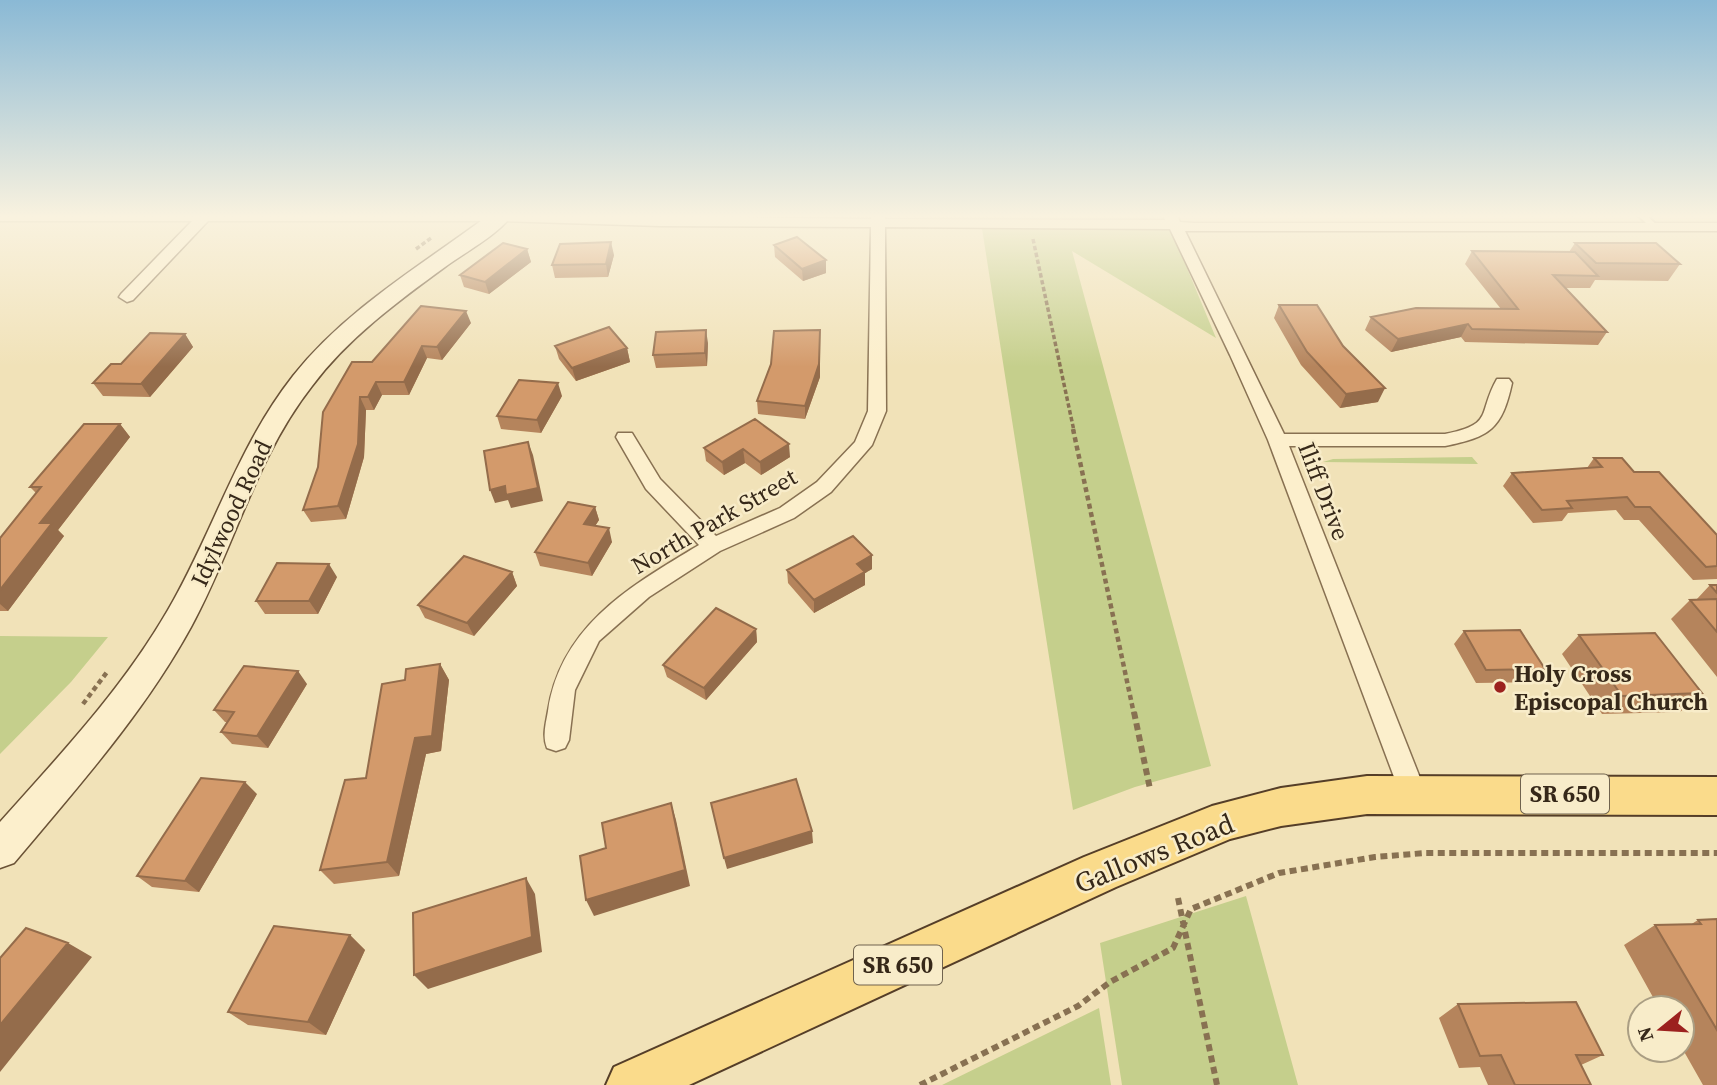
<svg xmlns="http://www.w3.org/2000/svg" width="1717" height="1085" viewBox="0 0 1717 1085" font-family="'Source Serif 4',serif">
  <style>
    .green { fill: #c5cf8c }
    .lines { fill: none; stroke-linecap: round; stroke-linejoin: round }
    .service-casing { stroke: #887152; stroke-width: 4 }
    .minor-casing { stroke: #887152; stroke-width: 3 }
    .secondary-casing { stroke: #6a5236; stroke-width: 3 }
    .primary-casing { stroke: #553e28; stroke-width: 4 }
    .path-far2 { stroke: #887152; stroke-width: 3.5; stroke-dasharray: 4.5 2.5; stroke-linecap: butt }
    .path-far1 { stroke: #887152; stroke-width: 4.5; stroke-dasharray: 5 3.5; stroke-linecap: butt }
    .path { stroke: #887152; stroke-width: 6; stroke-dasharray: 7 4.5; stroke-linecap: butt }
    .service { fill: #fcefcc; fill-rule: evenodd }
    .minor { fill: #fcefcc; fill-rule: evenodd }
    .secondary { fill: #fcefcc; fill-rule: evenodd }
    .primary { fill: #fadb8b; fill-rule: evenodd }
    .wall { fill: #b5845c }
    .shaded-wall { fill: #946c4b }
    .building { fill: #d39a6b; stroke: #946c4b; stroke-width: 2 }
    .poi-dot { fill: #9c211e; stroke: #f8ecc9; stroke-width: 2.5 }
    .labels { text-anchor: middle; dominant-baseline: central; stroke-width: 5; stroke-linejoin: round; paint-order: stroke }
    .shield { fill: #f8ecc9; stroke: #70634e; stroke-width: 2 }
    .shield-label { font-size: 23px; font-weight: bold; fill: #362819 }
    .street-label { font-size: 24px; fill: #362819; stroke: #f8ecc9 }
    .poi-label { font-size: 24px; font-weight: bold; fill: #362819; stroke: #f8ecc9; text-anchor: start }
    .near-street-label { font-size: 28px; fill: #362819; stroke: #f8ecc9 }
  </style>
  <rect width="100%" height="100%" fill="#f1e2b8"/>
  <path class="green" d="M 902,215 L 1165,215 L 1216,338 L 1072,251 L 1211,766 L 1135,787 L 1073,810 L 981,222 Z
    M 1472,457 L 1478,464 L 1323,462 L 1333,459 Z
    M 0,636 L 108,637 L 71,682 L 0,754 Z
    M 1246,896 L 1298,1085 L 1122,1085 L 1100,943 Z
    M 1099,1008 L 1111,1085 L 942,1085 Z"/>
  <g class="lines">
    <defs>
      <path id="service" d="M 1638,215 L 1646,215 L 1660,228 L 1653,230 Z"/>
      <path id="minor" d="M 0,215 L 567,215 L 871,219 L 871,215 L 885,215 L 885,219 L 1165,220 L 1163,215 L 1177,215 L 1180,222 L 1194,223 L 1717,223 L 1717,231 L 1185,231 L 1284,434 L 1445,434 C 1495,424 1477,414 1497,379 L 1509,379 L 1512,383 C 1502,429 1490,437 1445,446 L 1289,446 L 1426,793 L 1422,801 L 1413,805 L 1404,801 L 1400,793 L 1268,440 L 1230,355 L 1170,229 L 885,227 L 886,411 L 872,445 L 831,492 L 794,518 L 720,551 L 649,597 L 599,641 L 575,690 L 569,740 L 565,748 L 556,751 L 547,748 C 542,736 546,723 548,711 C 561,625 631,586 699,545 L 646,489 L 616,437 L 618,433 L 632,433 L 660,479 L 716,536 L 780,508 L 817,482 L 855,442 L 868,411 L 871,227 L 660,226 L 499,221 L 208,221 L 133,300 L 127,302 L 119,297 L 121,294 L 192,221 L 0,221 Z"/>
      <path id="secondary" d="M 489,215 L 512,215 C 499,234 464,253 445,267 C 397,302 348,338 312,386 C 256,457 234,548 191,627 C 144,713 77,788 14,863 L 0,868 L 0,822 C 60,755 123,688 168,610 C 213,533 237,447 293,376 C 346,309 422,265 489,215 Z"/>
      <path id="primary" d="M 1367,776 L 1717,777 L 1717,815 L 1367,814 L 1281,826 L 1230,839 L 1116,887 L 689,1085 L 606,1085 L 614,1067 L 1084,857 L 1212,806 L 1281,788 Z"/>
    </defs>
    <use href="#service" class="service-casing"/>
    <use href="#minor" class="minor-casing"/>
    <use href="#secondary" class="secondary-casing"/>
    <use href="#primary" class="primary-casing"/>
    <path class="path-far2" d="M 1033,239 L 1074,431
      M 416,249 L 431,238"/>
    <path class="path-far1" d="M 1073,429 L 1134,714
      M 83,704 L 107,672"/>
    <path class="path" d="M 1134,712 L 1150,789
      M 1178,898 L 1217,1085
      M 920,1085 L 1078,1006 L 1110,982 L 1173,948 L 1191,909 L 1279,873 L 1375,857 L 1426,853 L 1717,853"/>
    <use href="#service" class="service"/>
    <use href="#minor" class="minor"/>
    <use href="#secondary" class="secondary"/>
    <use href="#primary" class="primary"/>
  </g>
  <path class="wall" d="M 1575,243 L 1680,264 L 1668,281 L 1595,280 L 1590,288 L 1566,288 L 1607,332 L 1598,345 L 1465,342 L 1461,337 L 1391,352 L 1365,330 L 1371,317 L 1501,309 L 1465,264 L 1472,251 L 1569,252 Z
    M 774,245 L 826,273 L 803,281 L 775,257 Z
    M 527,249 L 531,262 L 489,294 L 464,287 L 460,275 Z
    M 614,255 L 608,277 L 555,278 L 552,265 Z
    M 1279,305 L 1378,402 L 1340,408 L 1301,365 L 1274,318 Z
    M 471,323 L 442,360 L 427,358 L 409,395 L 382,395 L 374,410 L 366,410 L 364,457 L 346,519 L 311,522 L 303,510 L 372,362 Z
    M 820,330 L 820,377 L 805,419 L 758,414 L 757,401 L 771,364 Z
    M 185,334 L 193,347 L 150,397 L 103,396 L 93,383 L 121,364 Z
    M 708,343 L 707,366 L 656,368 L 653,355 Z
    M 555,346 L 627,348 L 630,362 L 576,381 L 559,359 Z
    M 562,396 L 541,433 L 501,429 L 497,416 Z
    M 755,419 L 790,457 L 761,475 L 745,463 L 724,475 L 706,461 L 704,448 Z
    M 120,424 L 130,437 L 58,530 L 64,536 L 8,611 L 0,611 L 0,538 L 36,493 L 30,487 Z
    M 1594,458 L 1634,472 L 1717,535 L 1717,579 L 1693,580 L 1639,520 L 1624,520 L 1616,510 L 1568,513 L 1562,521 L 1533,523 L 1503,486 L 1512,473 L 1587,468 Z
    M 595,507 L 599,520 L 595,526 L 612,542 L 592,576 L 540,566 L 535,552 Z
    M 872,555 L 872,569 L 865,573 L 865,585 L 814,613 L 788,583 L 787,570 Z
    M 512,572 L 517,586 L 474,636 L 425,618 L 418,605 Z
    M 337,577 L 318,614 L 265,614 L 256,601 Z
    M 1710,585 L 1717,585 L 1717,677 L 1671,619 L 1690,600 L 1696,600 Z
    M 756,629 L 757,642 L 706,700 L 667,677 L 663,665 Z
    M 1464,631 L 1545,669 L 1534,682 L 1476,683 L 1454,644 Z
    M 1579,635 L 1702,693 L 1680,712 L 1602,714 L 1562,654 Z
    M 440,664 L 449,680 L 441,751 L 426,754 L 399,876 L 334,884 L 320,870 L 366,778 L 405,680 Z
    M 307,684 L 268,748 L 232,744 L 221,732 L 227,722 L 225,722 L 214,710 Z
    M 257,794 L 199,892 L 152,887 L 137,876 Z
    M 1717,919 L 1717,1085 L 1703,1085 L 1682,1048 L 1682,1008 L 1659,1008 L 1624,945 L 1655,925 L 1690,925 L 1698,920 Z
    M 350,935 L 365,950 L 326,1035 L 248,1025 L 228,1012 Z
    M 1458,1004 L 1603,1055 L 1581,1065 L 1591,1085 L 1488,1085 L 1480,1067 L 1459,1068 L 1439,1018 Z"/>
  <path class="shaded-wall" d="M 611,242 L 614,255 L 608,277 L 606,264 Z
    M 527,249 L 531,262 L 489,294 L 485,282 Z
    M 826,260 L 826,273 L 803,281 L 802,269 Z
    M 466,311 L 471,323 L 442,360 L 437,347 Z
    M 1468,324 L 1461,337 L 1391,352 L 1398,339 Z
    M 706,330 L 708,343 L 707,366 L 705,353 Z
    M 820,330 L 820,377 L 805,419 L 805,406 Z
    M 185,334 L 193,347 L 150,397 L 141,384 Z
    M 422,346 L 427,358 L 409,395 L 404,382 Z
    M 627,348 L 630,362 L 576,381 L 572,368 Z
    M 376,382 L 382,395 L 374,410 L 368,397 Z
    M 558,383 L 562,396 L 541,433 L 537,420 Z
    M 1385,388 L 1378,402 L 1340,408 L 1346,394 Z
    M 360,397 L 366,410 L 364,457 L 346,519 L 338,506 Z
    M 120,424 L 130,437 L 58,530 L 64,536 L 8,611 L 0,604 L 0,590 L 40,523 Z
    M 528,442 L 533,455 L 543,501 L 511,508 L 508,500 L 495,503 L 490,490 Z
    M 789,444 L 790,457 L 761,475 L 760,462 Z
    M 743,449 L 745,463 L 724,475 L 722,462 Z
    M 595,507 L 599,520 L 588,537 L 584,524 Z
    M 609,528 L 612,542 L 592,576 L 588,563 Z
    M 872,555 L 872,569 L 865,573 L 865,585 L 814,613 L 814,600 L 857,564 Z
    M 329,564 L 337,577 L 318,614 L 309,601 Z
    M 512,572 L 517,586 L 474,636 L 467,623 Z
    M 756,629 L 757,642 L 706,700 L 704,688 Z
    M 440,664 L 449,680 L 441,751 L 426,754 L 399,876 L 387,862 L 415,738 Z
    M 298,671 L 307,684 L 268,748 L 257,736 Z
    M 245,782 L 257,794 L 199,892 L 185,881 Z
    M 671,803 L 676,820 L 690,886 L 594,916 L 586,900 Z
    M 812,831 L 813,843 L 727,869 L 724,858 Z
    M 526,878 L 535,894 L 542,952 L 428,989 L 414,975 Z
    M 350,935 L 365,950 L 326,1035 L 308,1022 Z
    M 68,943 L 92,957 L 0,1072 L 0,1025 Z"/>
  <path class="building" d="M 797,237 L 826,260 L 802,269 L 774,245 Z
    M 611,242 L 606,264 L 552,265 L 560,244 Z
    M 503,243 L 527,249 L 485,282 L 460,275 Z
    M 1575,243 L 1656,243 L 1680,264 L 1596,263 Z
    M 1472,251 L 1575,252 L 1598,276 L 1553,275 L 1607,332 L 1472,329 L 1468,324 L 1398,339 L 1371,317 L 1416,308 L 1518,309 Z
    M 1279,305 L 1317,305 L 1343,346 L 1385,388 L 1346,394 L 1307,352 Z
    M 421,306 L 466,311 L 437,347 L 422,346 L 404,382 L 376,382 L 368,397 L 360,397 L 358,444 L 338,506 L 303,510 L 318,467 L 323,412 L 352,362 L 372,362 Z
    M 609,327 L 627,348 L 572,368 L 555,346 Z
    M 706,330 L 705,353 L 653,355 L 656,332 Z
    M 820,330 L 819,364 L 805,406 L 757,401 L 771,364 L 774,331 Z
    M 150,333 L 185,334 L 141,384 L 93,383 L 111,364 L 121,364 Z
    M 519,380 L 558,383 L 537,420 L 497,416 Z
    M 755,419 L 789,444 L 760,462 L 743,449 L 722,462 L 704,448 Z
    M 84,424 L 120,424 L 40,523 L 52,523 L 0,590 L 0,538 L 41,487 L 30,487 Z
    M 528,442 L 538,488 L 506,495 L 505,486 L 490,490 L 484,451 Z
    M 1594,458 L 1622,458 L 1634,472 L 1659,472 L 1717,535 L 1717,566 L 1706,567 L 1650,507 L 1635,507 L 1627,497 L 1567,501 L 1572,508 L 1542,510 L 1512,473 L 1602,467 Z
    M 568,502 L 595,507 L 584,524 L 609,528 L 588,563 L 535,552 Z
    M 853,536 L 872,555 L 857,564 L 865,572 L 814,600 L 787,570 Z
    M 464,556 L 512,572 L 467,623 L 418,605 Z
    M 277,563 L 329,564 L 309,601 L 256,601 Z
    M 1710,585 L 1717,585 L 1717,593 Z
    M 1717,599 L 1717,632 L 1690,600 Z
    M 716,608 L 756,629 L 704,688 L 663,665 Z
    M 1520,630 L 1545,669 L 1486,670 L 1464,631 Z
    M 1655,633 L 1702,693 L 1622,696 L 1579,635 Z
    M 440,664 L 432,736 L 415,738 L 387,862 L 320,870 L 345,780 L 366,778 L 382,684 L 405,680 L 406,669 Z
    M 244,666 L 298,671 L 257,736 L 221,732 L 234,712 L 214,710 Z
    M 201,778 L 245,782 L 185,881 L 137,876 Z
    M 796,779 L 812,831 L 724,858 L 711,803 Z
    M 671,803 L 685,870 L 586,900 L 580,856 L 606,848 L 602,823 Z
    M 526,878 L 532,937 L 414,975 L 413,913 Z
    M 1717,919 L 1717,1030 L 1655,925 L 1701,924 L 1698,920 Z
    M 274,926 L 350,935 L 308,1022 L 228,1012 Z
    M 26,928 L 68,943 L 0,1025 L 0,958 Z
    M 1576,1002 L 1603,1055 L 1576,1055 L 1591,1085 L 1515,1085 L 1501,1055 L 1480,1056 L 1458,1004 Z"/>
  <linearGradient id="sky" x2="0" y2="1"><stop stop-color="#8ab9d5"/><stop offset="0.59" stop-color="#f9f2df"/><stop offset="1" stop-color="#f9f2df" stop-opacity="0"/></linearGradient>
  <rect width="1717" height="367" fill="url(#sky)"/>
  <circle class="poi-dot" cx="1500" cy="687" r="7"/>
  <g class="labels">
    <g class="shield">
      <rect x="1521" y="774.5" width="88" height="39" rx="5"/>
      <rect x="854" y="945.5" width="88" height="39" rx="5"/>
    </g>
    <g class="shield-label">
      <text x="1565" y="794">SR 650</text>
      <text x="898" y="965">SR 650</text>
    </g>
    <g class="street-label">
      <text transform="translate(1324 491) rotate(69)">Iliff Drive</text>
      <text transform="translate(231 513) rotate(-65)">Idylwood Road</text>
      <text transform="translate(714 521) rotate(-30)">North Park Street</text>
    </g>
    <g class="poi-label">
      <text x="1514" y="673">Holy Cross<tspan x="1514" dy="28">Episcopal Church</tspan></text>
    </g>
    <g class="near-street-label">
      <text transform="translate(1154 853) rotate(-22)">Gallows Road</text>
    </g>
  </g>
  <g transform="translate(1661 1029) rotate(252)"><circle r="33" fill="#f8ecc9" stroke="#aa9e83" stroke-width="2"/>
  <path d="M0-5L12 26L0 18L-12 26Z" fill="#9c211e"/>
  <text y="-10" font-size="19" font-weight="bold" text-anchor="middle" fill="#362819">N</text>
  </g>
</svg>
